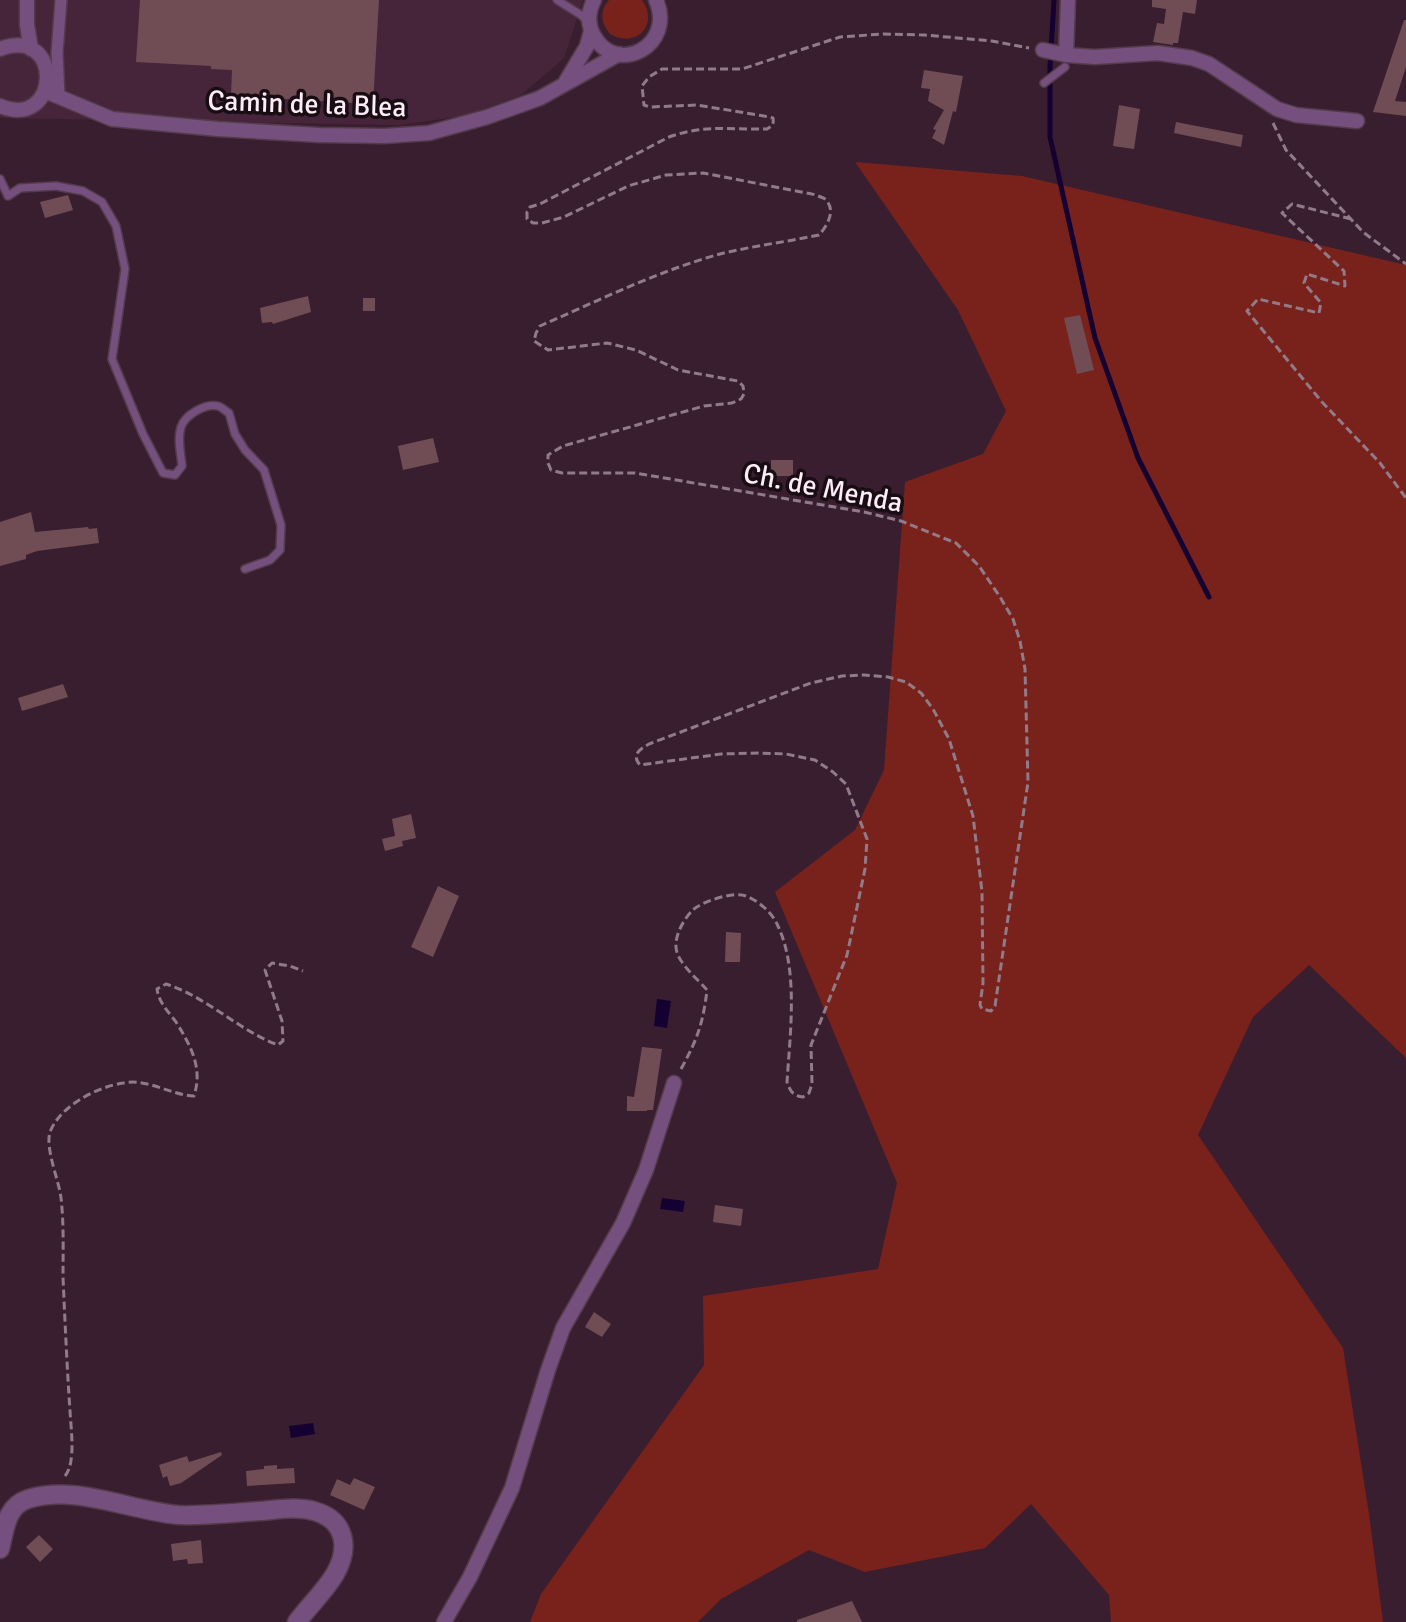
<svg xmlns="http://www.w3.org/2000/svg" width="1406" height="1622" viewBox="0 0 1406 1622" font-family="Signika,sans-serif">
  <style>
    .built { fill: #46253a }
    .green { fill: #79221c }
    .water { fill: #150032 }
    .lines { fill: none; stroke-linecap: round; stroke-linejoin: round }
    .stream { stroke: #150032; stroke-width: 5 }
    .building { fill: #704d54 }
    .service-casing { stroke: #543b4b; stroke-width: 10 }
    .pedestrian-casing { stroke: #543b4b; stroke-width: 14 }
    .minor-casing { stroke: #543b4b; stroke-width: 17 }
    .tertiary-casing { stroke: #543b4b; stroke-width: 21 }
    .path { stroke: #927b89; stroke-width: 3; stroke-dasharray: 8 4; stroke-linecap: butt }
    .service { stroke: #754f7d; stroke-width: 7 }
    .pedestrian { stroke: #754f7d; stroke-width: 11 }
    .minor { stroke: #754f7d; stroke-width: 14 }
    .tertiary { stroke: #754f7d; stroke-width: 18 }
    .labels { text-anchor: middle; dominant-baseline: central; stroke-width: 7; stroke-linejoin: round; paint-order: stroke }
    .street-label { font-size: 28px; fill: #fdebf5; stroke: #190d14 }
  </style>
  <rect width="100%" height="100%" fill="#391e2f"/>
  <path class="built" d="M 0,0 L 583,0 L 564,58 L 520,96 L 463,116 L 400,125 L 0,118 Z"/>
  <path class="green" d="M 609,0 L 642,0 C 660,25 635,49 610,34 C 601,23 599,11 609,0 Z
    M 855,162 L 1022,176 L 1406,265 L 1406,1058 L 1309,965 L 1253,1017 L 1198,1135 L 1343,1348 L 1369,1514 L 1383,1622 L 1111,1622 L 1109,1595 L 1031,1504 L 985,1548 L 865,1572 L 809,1550 L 721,1599 L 698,1622 L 530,1622 L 541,1594 L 704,1365 L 703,1296 L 878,1269 L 897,1183 L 775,892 L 855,830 L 884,770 L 905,482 L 983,454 L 1006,411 L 958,310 Z"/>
  <path class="water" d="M 657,999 L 671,1001 L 667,1028 L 654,1026 Z
    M 662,1198 L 685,1201 L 683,1212 L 660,1209 Z
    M 313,1423 L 315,1434 L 291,1438 L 289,1426 Z"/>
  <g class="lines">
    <path class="stream" d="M 1054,0 L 1050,67 L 1050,137 L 1095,338 L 1138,458 L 1209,597"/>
  </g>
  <path class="building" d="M 140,0 L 379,0 L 373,104 L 231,96 L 232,70 L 211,69 L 211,66 L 136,62 Z
    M 1152,0 L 1197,0 L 1195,14 L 1183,12 L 1178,43 L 1173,43 L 1173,45 L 1153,42 L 1157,23 L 1164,24 L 1166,9 L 1152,7 Z
    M 1404,20 L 1406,20 L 1406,67 L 1395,101 L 1406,102 L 1406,116 L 1373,112 Z
    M 924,70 L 963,76 L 956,112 L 953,111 L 944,145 L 932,138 L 936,130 L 933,129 L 944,110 L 928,101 L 930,89 L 921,88 Z
    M 1119,105 L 1140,109 L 1134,149 L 1113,146 Z
    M 1176,122 L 1243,135 L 1241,147 L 1174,133 Z
    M 68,195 L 73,210 L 45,218 L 40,202 Z
    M 308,296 L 311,312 L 273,324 L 272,322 L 262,323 L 260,308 Z
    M 363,298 L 375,298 L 375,311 L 363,311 Z
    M 1080,315 L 1094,370 L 1077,374 L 1064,318 Z
    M 433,438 L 439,462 L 403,470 L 398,446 Z
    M 771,460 L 793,460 L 793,476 L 771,476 Z
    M 31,512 L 35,532 L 88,527 L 89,529 L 97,528 L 99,543 L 37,551 L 26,555 L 26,559 L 0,566 L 0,522 Z
    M 63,684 L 68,697 L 22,711 L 18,698 Z
    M 411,814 L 416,838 L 402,841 L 403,846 L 385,851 L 382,839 L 395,836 L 392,819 Z
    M 438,886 L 459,896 L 433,957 L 411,947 Z
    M 726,932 L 741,933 L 740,962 L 725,962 Z
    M 642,1047 L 662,1049 L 653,1110 L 647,1110 L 647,1111 L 627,1111 L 627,1096 L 634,1097 Z
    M 715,1205 L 743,1209 L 741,1226 L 713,1222 Z
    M 594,1312 L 611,1324 L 602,1337 L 585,1327 Z
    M 221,1452 L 222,1455 L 181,1483 L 170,1486 L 167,1476 L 163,1478 L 159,1465 L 187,1456 L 189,1462 Z
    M 277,1465 L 277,1469 L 294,1468 L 295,1483 L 247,1486 L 246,1471 L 264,1469 L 264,1466 Z
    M 354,1478 L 375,1487 L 364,1510 L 330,1495 L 337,1479 L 350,1485 Z
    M 39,1535 L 53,1549 L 40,1562 L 26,1547 Z
    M 201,1540 L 203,1563 L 188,1564 L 187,1559 L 173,1561 L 171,1544 Z
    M 852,1601 L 862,1622 L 797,1622 L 797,1620 Z"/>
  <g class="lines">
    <defs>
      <path id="service" d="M 557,0 L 581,15 L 588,22
        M 1044,83 L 1065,67
        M 0,179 L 8,196 L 20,188 L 56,186 L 83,191 L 102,202 L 116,226 L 125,269 L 112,359 L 143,434 L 163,473 L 175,475 L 182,466 C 181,454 177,439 181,427 C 185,415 205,403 218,406 C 222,407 225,411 229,413 L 235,434 L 245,450 L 264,470 L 281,525 L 280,550 L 270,560 L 245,569"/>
      <path id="pedestrian" d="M 59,96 L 57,53 L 61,0"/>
      <path id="minor" d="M 27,0 L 27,25 L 31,49
        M 594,0 C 588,12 587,24 594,36 C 617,77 676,45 656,0
        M 1068,0 L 1066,55 L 1095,57 L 1158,53 L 1192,58 L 1209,64 L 1277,109 L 1296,115 L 1357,121
        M 0,49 C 64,25 61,131 0,106
        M 1043,50 L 1066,55
        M 566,81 L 587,46 L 591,31
        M 45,91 L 112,119 L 218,129 L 319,135 L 385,136 L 429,133 L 487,117 L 540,98 L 619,54
        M 444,1622 L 470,1577 L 512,1488 L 548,1370 L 563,1328 L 623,1223 L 646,1170 L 674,1083"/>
      <path id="tertiary" d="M 0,1549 C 5,1529 6,1506 28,1499 C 77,1484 130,1511 179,1515 C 206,1516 232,1513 259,1511 C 276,1510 296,1506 314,1511 C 346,1520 350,1548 335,1574 C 325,1591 309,1606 297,1622"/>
    </defs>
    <use href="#service" class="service-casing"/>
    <use href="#pedestrian" class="pedestrian-casing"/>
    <use href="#minor" class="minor-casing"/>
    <use href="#tertiary" class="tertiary-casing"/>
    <path class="path" d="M 1273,123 L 1286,150 L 1363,232 L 1406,264
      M 1351,219 L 1292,204 L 1282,213 L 1344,271 L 1345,286 L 1307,274 L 1304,283 L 1321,303 L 1319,313 L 1258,299 L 1247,311 L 1322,402 L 1380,463 L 1406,498
      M 681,1069 C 697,1040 703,1024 707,990 C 697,978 677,963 676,947 C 675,934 685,917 694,909 C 704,901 734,891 746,896 C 759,901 772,913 777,924 C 799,968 790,1034 787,1082 C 790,1091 793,1096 803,1097 L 809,1093 L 812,1084 L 811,1045 L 847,955 L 865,869 L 867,839 L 846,784 L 833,772 L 815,760 L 786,754 L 759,753 L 721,754 L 640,765 C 631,755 640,749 649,744 L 811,683 L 842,676 L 864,675 L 888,677 L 906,682 L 921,693 L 933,709 L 949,739 L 973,816 L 982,892 L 983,983 L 980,1005 L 982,1009 L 991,1011 L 995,1006 L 1028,782 L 1025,669 L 1020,641 L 1013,619 L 1000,597 L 979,566 L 956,543 L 901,521 L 864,512 L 635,473 L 562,473 L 551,470 L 548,463 L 548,455 L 563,446 L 704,406 L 732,403 L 741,399 L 744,394 L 743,386 L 738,381 L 678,370 L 636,350 L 607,343 L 548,350 L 534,341 L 536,333 L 540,326 C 597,301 661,270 720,254 C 752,246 786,242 819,235 C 827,226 837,210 825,199 C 824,198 813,194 812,194 L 703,173 L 666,175 L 628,186 L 564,217 L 542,223 L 533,223 L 527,219 L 527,212 L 530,207 L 540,204 L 669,137 C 705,124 730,130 767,129 C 772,126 774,125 773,118 L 764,116 L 697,105 L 650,107 L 644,105 L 642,86 L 649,77 L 662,69 L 742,69 L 840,37 L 883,34 L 924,35 L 992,41 L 1029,48
      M 65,1476 C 76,1463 71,1429 70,1411 C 67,1367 65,1322 63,1277 C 63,1251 64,1224 61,1198 C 59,1180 45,1149 50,1132 C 60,1106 97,1087 123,1083 C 148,1078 170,1095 194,1096 C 203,1068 191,1046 176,1022 C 168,1011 159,1003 157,989 L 166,984 C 207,997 238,1030 278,1045 L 283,1041 L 282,1021 L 265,970 L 272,963 L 290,966 L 303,971"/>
    <use href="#service" class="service"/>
    <use href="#pedestrian" class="pedestrian"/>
    <use href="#minor" class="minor"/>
    <use href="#tertiary" class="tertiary"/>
  </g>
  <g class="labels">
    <g class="street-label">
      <text transform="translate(307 104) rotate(2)">Camin de la Blea</text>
      <text transform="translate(823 488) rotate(11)">Ch. de Menda</text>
    </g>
  </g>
</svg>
